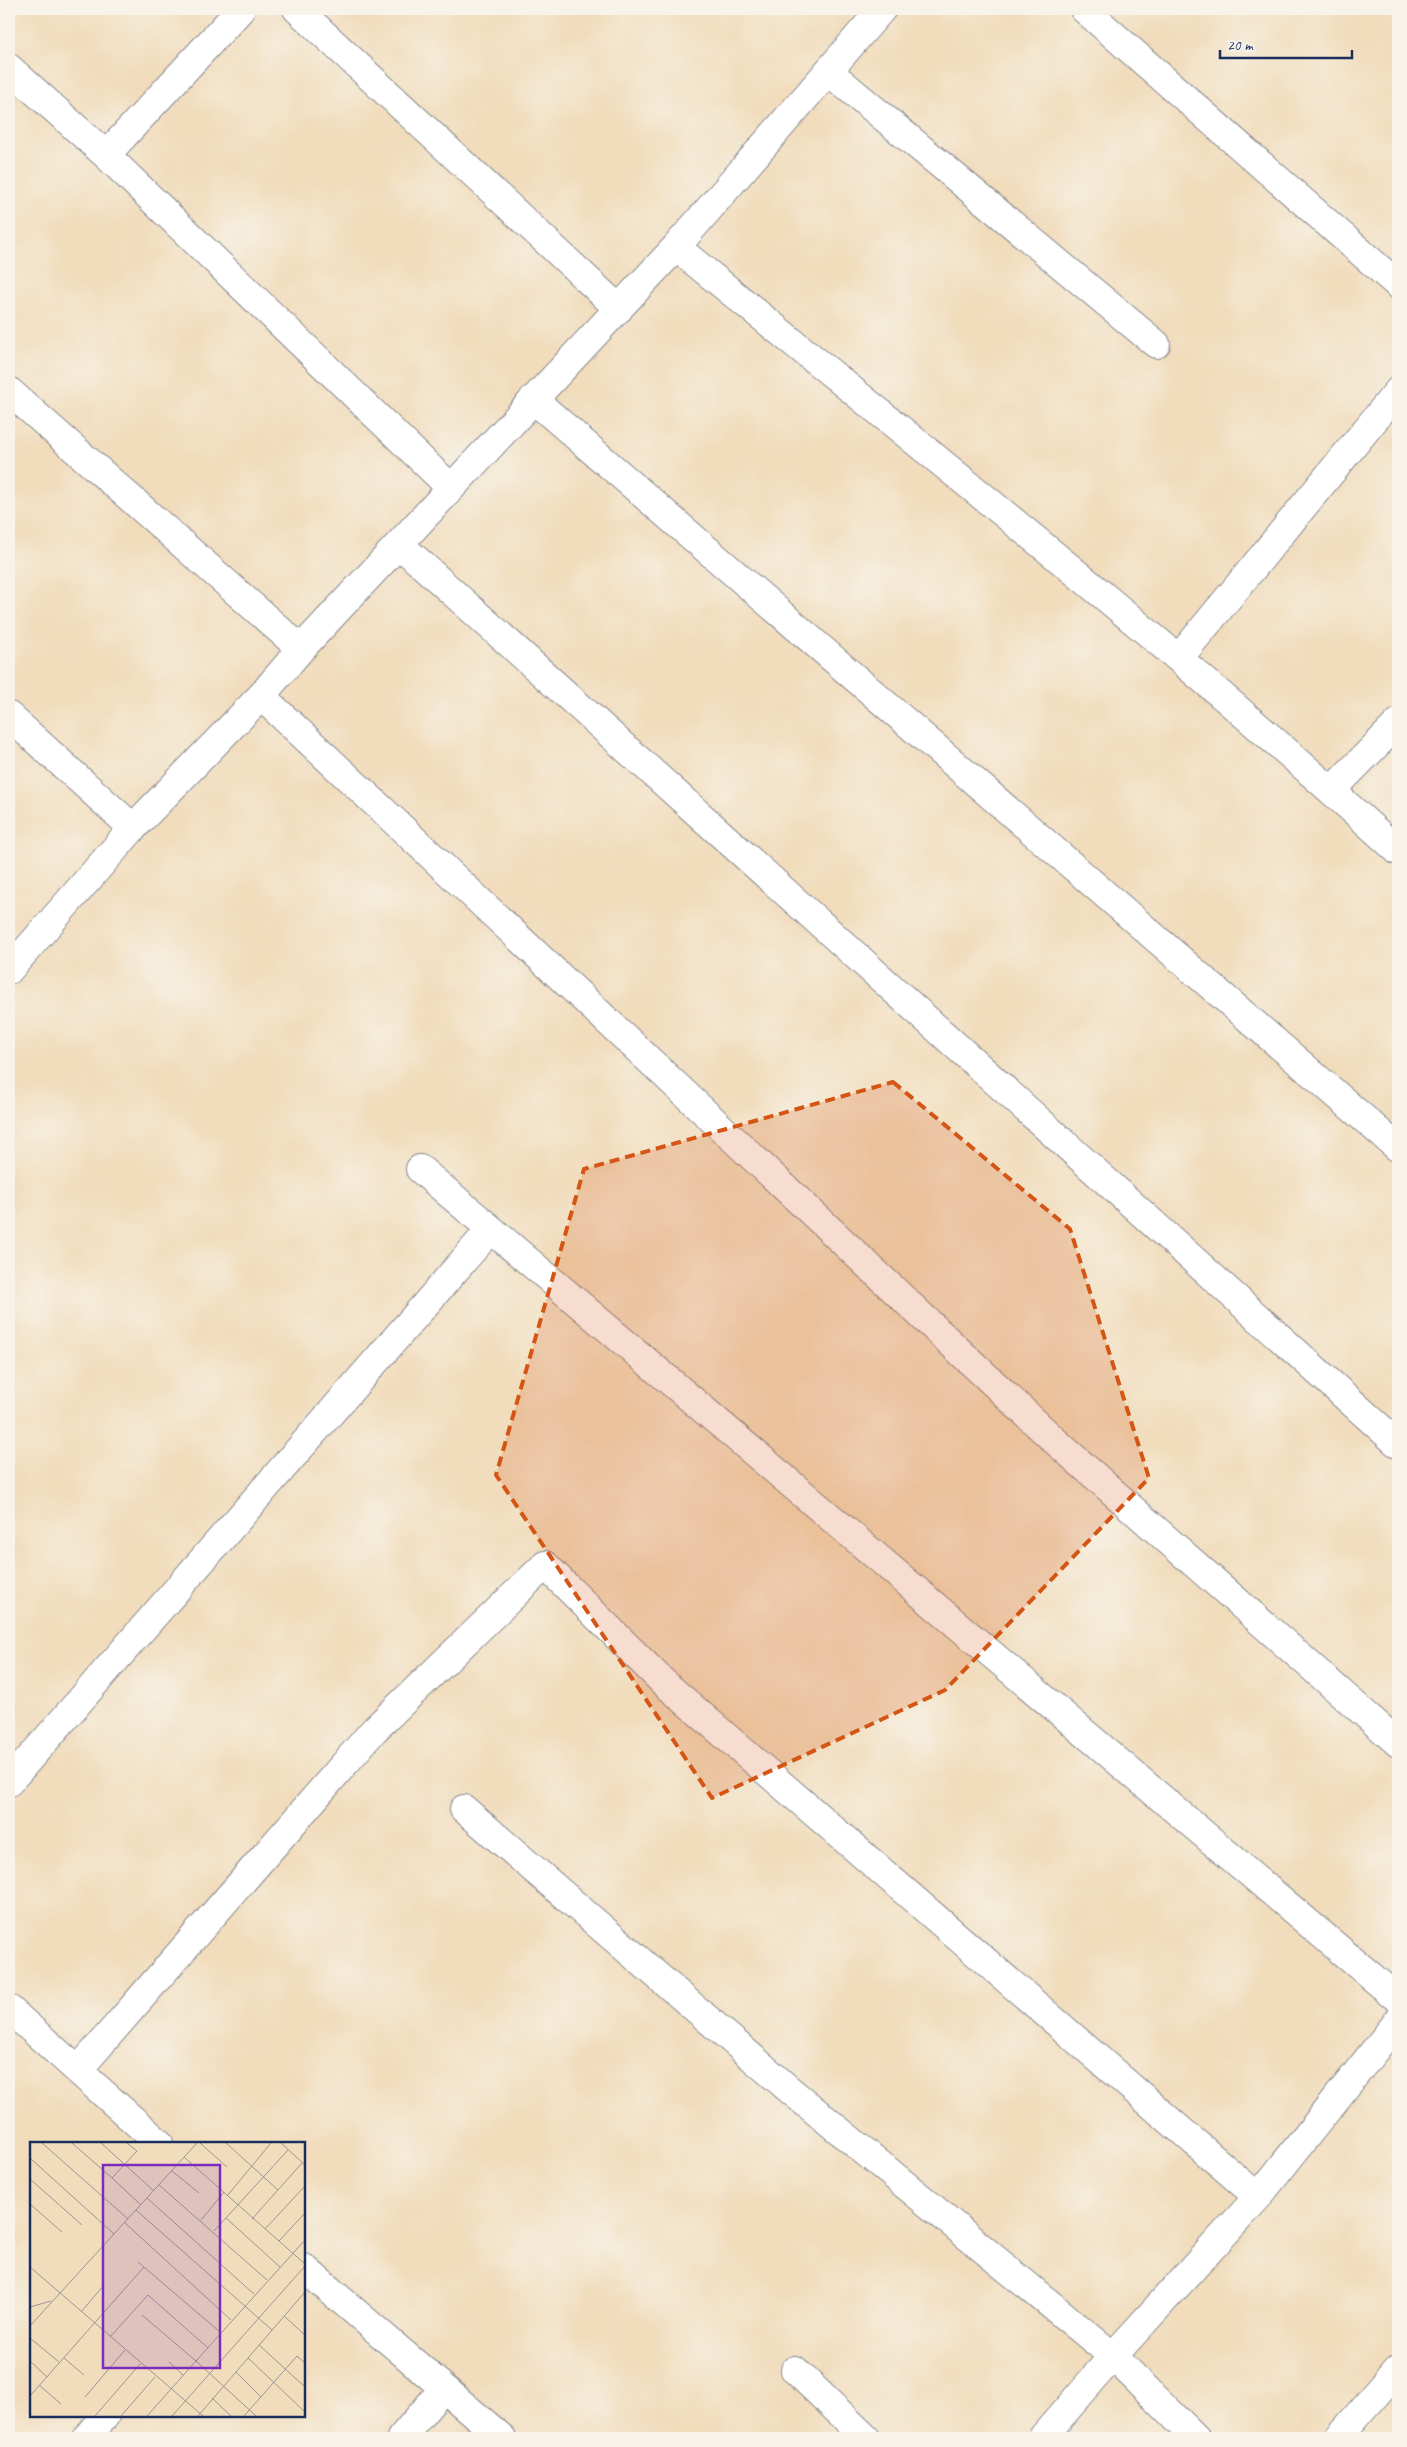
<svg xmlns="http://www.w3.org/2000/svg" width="1407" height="2447" viewBox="0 0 1407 2447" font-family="Caveat,sans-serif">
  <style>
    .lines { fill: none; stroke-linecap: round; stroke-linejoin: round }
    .minor-casing { stroke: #86868c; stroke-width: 30 }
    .minor { stroke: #fff; stroke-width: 28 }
    .marked { fill: #d45514; fill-opacity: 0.2; stroke: #d45514; stroke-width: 4; stroke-dasharray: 10 6; stroke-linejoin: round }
    .inset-road { fill: none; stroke: #9b9796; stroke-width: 1 }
    .view { fill: #7b2cbf; fill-opacity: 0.15; stroke: #7b2cbf; stroke-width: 2.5 }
    .inset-edge { fill: none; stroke: #1b2f5e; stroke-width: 2.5 }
  </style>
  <rect width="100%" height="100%" fill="#f7f3e8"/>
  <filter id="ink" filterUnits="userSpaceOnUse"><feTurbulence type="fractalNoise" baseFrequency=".02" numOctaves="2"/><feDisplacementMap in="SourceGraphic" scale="10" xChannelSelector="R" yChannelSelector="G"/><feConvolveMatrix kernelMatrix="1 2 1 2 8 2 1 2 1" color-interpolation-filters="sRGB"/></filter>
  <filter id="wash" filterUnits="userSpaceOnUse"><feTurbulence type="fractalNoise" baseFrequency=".0096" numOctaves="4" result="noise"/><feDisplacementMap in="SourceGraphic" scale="20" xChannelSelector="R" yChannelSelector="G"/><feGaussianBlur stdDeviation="1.12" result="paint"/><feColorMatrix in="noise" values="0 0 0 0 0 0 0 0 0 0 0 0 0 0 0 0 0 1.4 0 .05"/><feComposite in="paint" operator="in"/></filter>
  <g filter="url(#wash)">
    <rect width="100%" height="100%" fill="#f1dcbb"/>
  </g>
  <g filter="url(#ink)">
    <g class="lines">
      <defs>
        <path id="minor" d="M 297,9 L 619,309
          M 1084,9 L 1398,285
          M 9,68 L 106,155 L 241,9
          M 828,71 L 1156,344
          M 106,155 L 451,488
          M 676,247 C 919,446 1166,639 1398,851
          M 9,391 L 301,649
          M 533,399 L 1398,1148
          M 399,544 L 1398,1444
          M 1179,658 L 1398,391
          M 261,696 L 1054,1440 L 1398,1743
          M 9,716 L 133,828
          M 1332,790 L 1398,723
          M 9,970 L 133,828 L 261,696 L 301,649 L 676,247 L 882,9
          M 420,1169 L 1398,1999
          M 9,1782 L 491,1229
          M 464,1809 L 791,2091 L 1113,2356 L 1042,2438
          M 9,2009 L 159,2143
          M 79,2069 L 374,1730 L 545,1565 L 662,1681 L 1258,2197
          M 304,2268 L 502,2438
          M 795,2370 L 866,2438
          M 86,2438 L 105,2416
          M 401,2438 L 443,2389
          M 1196,2438 L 1113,2356 L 1258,2197 L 1398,2021
          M 1338,2438 L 1398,2369"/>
      </defs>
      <use href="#minor" class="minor-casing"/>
      <use href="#minor" class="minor"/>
    </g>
  </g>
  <path class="marked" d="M 893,1082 L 1070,1229 L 1149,1478 L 945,1690 L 712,1798 L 496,1475 L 584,1169 Z"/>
  <g transform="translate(30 2142)">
    <rect width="275" height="275" fill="#f1dcbb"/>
    <path class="inset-road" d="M 12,1 L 98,77M 42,1 L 82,36 L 107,9 L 97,1M 71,1 L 124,49M 170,1 L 197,25M 196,1 L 248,48M 251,1 L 275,23M 154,15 L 275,122M 0,16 L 84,92M 142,29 L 169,51M 82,36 L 111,63M 0,37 L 52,83M 129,43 L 237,138M 197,54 L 241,1M 117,56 L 224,152M 0,62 L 32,90M 106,68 L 242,188M 196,76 L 250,125M 222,77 L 272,21M 171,78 L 194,50M 95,81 L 201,178M 235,87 L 275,44M 184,89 L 258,8M 249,99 L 275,71M 108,120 L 190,190M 0,125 L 173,274M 0,165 L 21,159M 51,170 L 74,143M 112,173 L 166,219 L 117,274M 254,174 L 275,193M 0,184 L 167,1M 80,195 L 118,153 L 178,206M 0,196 L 29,220M 229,203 L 275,245M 34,216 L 54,233M 218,216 L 275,270M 0,219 L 17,235M 139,220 L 153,233M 206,230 L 231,255M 9,243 L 31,262M 0,254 L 114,125M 55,255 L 95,208M 182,256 L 201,274M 65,274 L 110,222M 91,274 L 125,235M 142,274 L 275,124M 168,274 L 275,150M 214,274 L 267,214 L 275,221M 226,274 L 166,219 L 275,98"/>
    <path class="view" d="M 73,23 L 190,23 L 190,226 L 73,226 Z"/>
    <rect width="275" height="275" class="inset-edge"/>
  </g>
  <rect width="1407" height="2447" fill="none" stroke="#f7f3e8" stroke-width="30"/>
  <path d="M1220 50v8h132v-8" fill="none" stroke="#1b2f5e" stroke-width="2.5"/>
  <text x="1227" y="50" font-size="15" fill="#1b2f5e" stroke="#f7f3e8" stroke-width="4" paint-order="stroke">20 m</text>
</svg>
